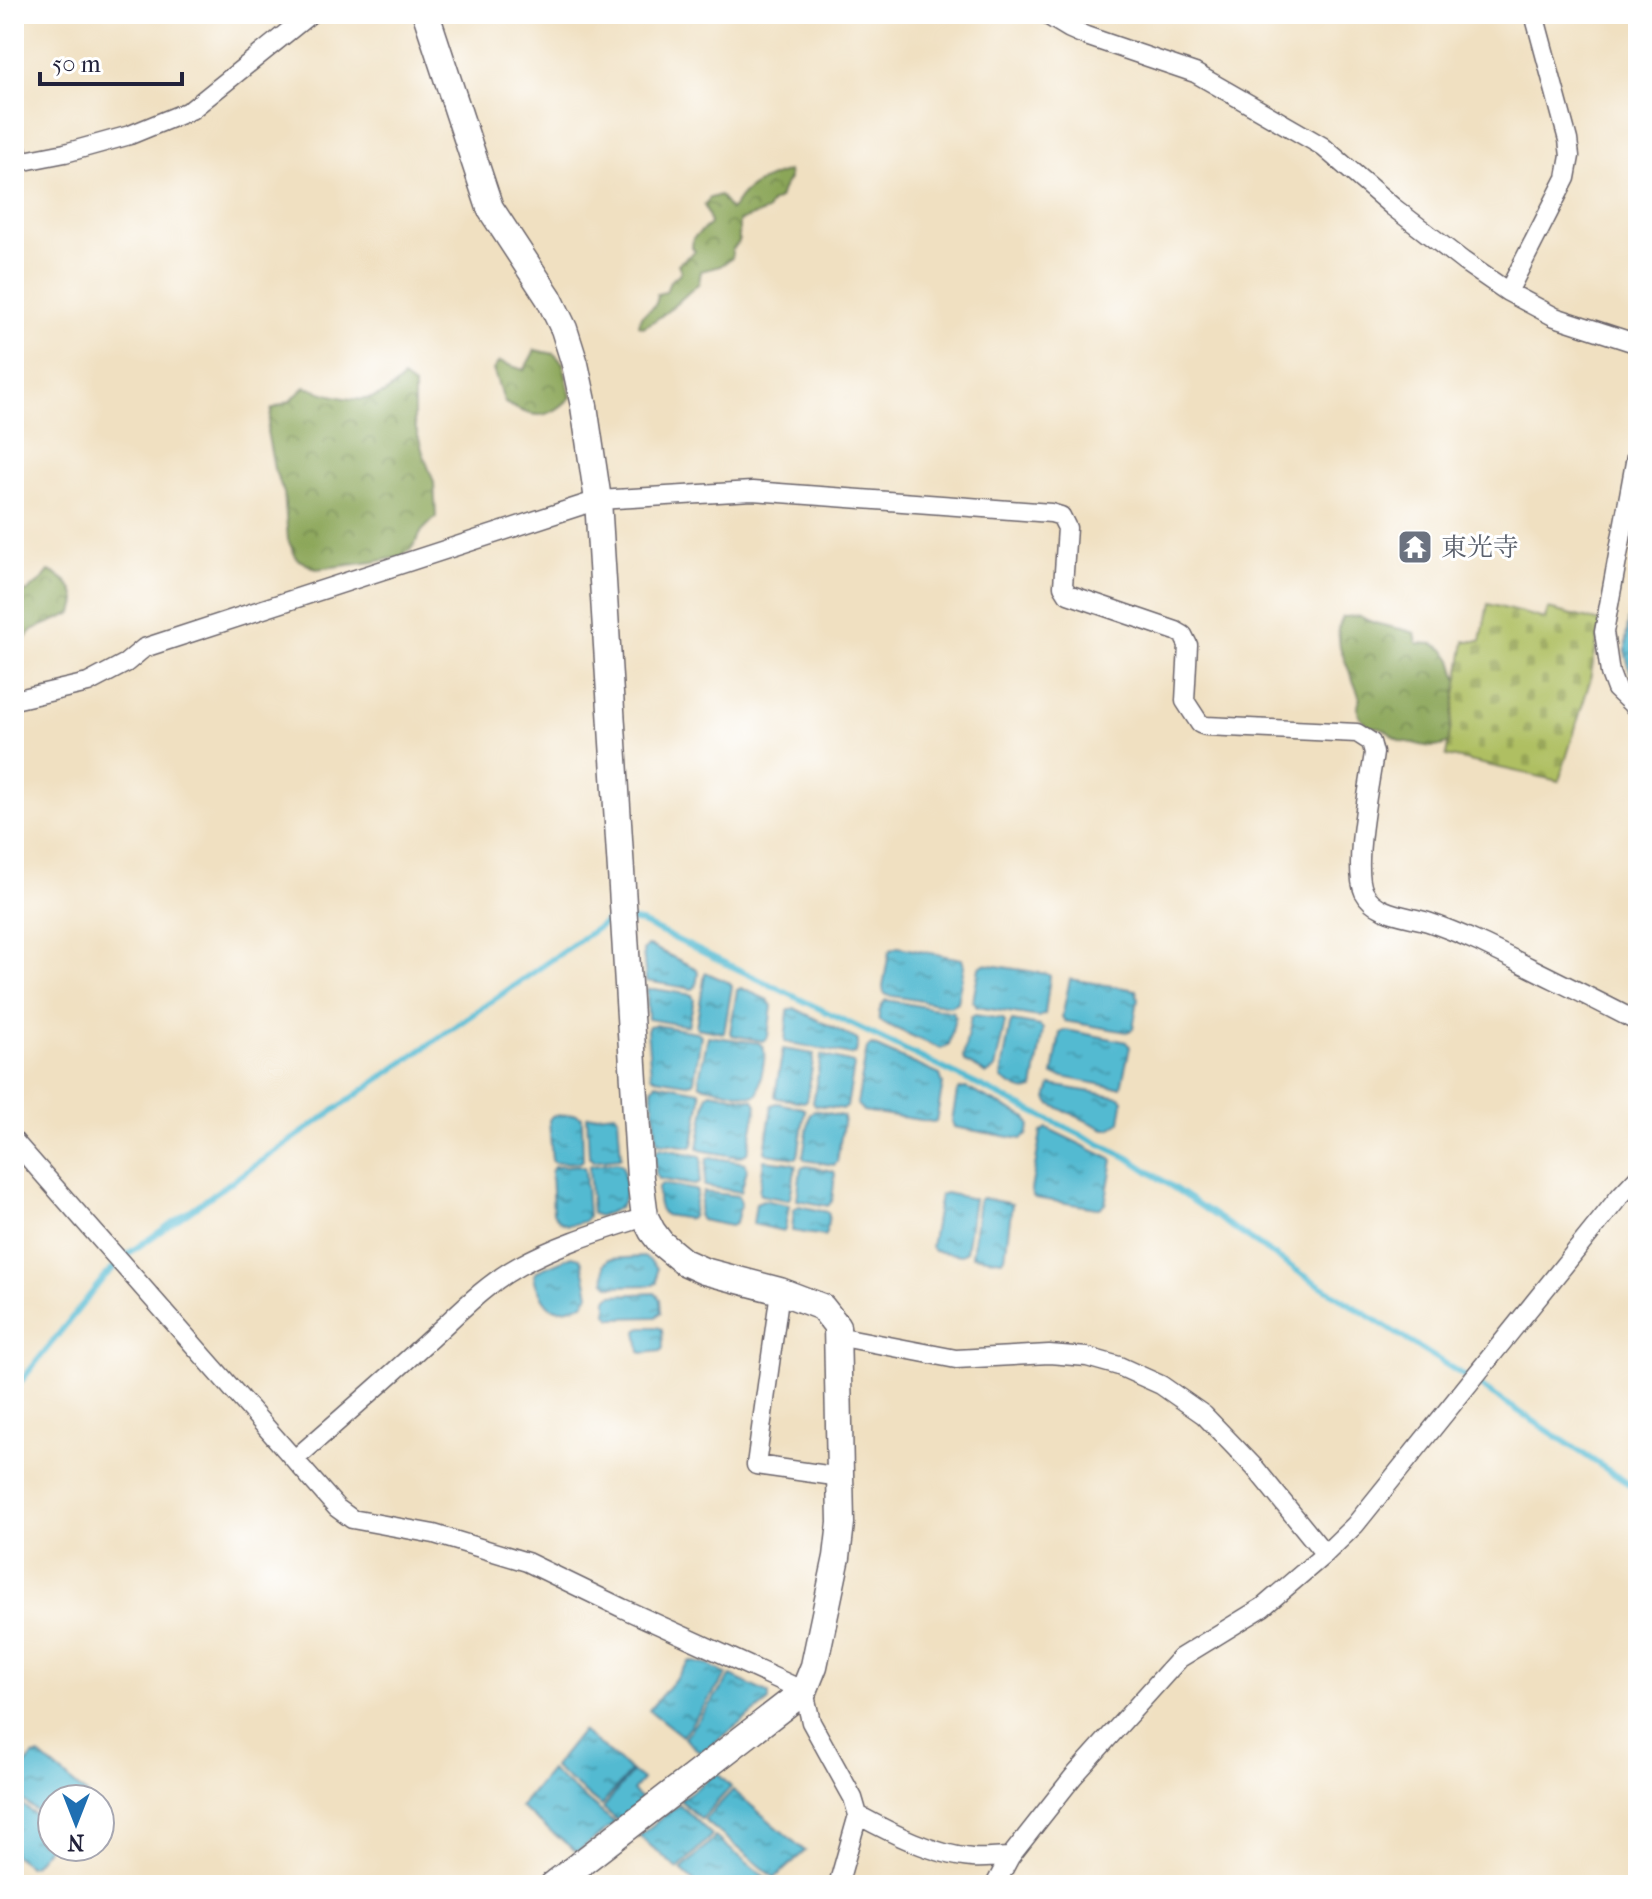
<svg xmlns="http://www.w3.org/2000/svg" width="1652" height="1899" viewBox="0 0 1652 1899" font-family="'IM FELL French Canon','Noto Serif JP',serif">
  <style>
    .forest { fill: url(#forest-crowns); stroke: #56644a; stroke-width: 2 }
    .cemetery { fill: url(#cemetery-stones); stroke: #68704e; stroke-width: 2 }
    .water { fill: url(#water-ripples); stroke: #3a6e86; stroke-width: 2 }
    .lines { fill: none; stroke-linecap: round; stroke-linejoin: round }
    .stream { stroke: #53bad1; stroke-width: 6 }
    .street-casing { stroke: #6a646a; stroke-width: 21 }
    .secondary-casing { stroke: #6a646a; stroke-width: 29 }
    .street { stroke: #fff; stroke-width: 18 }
    .secondary { stroke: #fff; stroke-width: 26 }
    .labels { text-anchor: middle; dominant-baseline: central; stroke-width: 6; stroke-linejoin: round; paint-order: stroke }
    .worship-label { font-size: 26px; fill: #5b616d; stroke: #fff; text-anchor: start }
  </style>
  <defs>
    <pattern id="forest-crowns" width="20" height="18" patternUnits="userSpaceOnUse" patternTransform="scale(2)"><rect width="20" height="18" fill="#8ba658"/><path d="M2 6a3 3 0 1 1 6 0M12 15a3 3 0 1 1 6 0" fill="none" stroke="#71874a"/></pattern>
    <pattern id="cemetery-stones" width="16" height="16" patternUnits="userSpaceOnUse" patternTransform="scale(2)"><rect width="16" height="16" fill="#afbf62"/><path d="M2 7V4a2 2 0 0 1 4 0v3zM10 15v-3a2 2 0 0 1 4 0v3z" fill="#96a456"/></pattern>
    <pattern id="water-ripples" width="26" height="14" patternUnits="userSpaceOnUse" patternTransform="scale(2)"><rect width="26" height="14" fill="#53bad1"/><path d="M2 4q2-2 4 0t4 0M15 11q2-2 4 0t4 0" fill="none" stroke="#4497ab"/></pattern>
  </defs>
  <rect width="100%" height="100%" fill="#fff"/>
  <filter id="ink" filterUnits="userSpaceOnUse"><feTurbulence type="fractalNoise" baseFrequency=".0125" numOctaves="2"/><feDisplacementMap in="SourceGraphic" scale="16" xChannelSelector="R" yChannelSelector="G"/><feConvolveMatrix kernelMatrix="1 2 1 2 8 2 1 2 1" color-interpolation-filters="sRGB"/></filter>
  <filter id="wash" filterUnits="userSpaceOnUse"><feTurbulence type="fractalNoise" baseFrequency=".006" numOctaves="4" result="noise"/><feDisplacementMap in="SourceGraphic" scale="32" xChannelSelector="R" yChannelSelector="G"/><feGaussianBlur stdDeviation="1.8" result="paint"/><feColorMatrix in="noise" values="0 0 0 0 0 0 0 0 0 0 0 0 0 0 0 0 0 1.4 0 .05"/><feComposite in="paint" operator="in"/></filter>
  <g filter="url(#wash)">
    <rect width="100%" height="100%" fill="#f0e0c1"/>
    <path class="forest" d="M 788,171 L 789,179 L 782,190 L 779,199 L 771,203 L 767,211 L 739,221 L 739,242 L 732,250 L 732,258 L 720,266 L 701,271 L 699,283 C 682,298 664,317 643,327 L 639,325 L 641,316 C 650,309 659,307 657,294 L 666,292 L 670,281 L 679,274 L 681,270 L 678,264 L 695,251 L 692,247 L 693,238 L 710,224 L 708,214 L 704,205 L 710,198 L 720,195 L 730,210 C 735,206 737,200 742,195 C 753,183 772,176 788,171 Z
      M 535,350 L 554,354 L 563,363 L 571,397 C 547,422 533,418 505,403 L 493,370 L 499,362 L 524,370 Z
      M 403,378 L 414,386 L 414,422 L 424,456 L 434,482 L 436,517 L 422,531 L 412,549 L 399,557 L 374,562 L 316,569 L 297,559 L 288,540 L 284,493 L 274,469 L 267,431 L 272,409 L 290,401 L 305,387 C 342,398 373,412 403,378 Z
      M 49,571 C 60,576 74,585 76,600 C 76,604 74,609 73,613 L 32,630 L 22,643 L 22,675 L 14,680 L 14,589 L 26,592 L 41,581 Z
      M 1360,616 C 1376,627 1397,626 1415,633 L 1417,643 L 1434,644 L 1445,650 L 1452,660 L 1460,687 L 1452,741 C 1437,750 1428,747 1413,743 C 1408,742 1403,742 1399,740 C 1385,734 1391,726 1370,727 C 1359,717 1355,713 1360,698 L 1340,648 L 1338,629 L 1343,617 Z"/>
    <path class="cemetery" d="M 1488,604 L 1545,619 L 1548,609 L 1601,622 L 1589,684 L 1559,781 L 1446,756 L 1465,641 L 1481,641 Z"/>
    <path class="water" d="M 1637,575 L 1638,575 L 1638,677 L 1631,674 L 1626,655 L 1626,639 L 1635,576 Z
      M 647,946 L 652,947 L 697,969 L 698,974 L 696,986 L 693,989 L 646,981 L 643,951 Z
      M 898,947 L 962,959 L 964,966 L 957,1002 L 950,1006 L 887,995 L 884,993 L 883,987 L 889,952 L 892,949 Z
      M 984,964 L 1047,974 L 1050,976 L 1045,1014 L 1039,1017 L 977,1007 L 973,1001 L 979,968 Z
      M 707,973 L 728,982 L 732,986 L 724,1033 L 697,1028 L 696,1026 L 705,974 Z
      M 1070,979 L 1136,990 L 1138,999 L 1133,1029 L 1127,1032 L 1065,1021 L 1062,1017 Z
      M 741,988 L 768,1000 L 772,1006 L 768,1036 L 763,1041 L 732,1035 L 730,1033 L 737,990 Z
      M 647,989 L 654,989 L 692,995 L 694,1000 L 688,1026 L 648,1019 Z
      M 886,1000 L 953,1012 L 955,1017 L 949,1045 L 941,1049 L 879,1021 C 878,1014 880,1005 886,1000 Z
      M 794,1008 L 856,1039 L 858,1041 L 856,1053 L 851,1055 L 785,1042 L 788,1011 Z
      M 974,1015 L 1003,1019 L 1005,1022 L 995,1069 L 987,1074 L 965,1062 L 963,1058 L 971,1017 Z
      M 1012,1021 L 1040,1026 L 1043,1029 L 1033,1089 C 1024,1094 1012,1085 1003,1080 L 1001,1077 L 1010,1025 Z
      M 655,1025 L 696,1032 L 701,1035 L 694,1081 L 692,1084 L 655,1078 L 651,1075 L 647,1030 L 649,1026 Z
      M 1066,1030 L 1127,1042 L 1130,1047 L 1121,1087 L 1113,1087 L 1053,1075 L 1060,1033 Z
      M 708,1036 L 759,1043 L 763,1047 L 765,1055 L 758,1094 L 752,1096 L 700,1085 L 699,1078 Z
      M 872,1045 L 940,1075 L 943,1084 L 936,1121 L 933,1122 L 863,1111 L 857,1104 L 867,1048 Z
      M 783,1049 L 814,1054 L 807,1100 L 804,1102 L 777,1098 L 775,1096 Z
      M 821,1055 L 853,1063 L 854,1066 L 847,1107 L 844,1109 L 815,1105 L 813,1103 Z
      M 656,1083 L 700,1091 L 701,1098 L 693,1145 L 691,1147 L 659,1143 L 657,1141 L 652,1088 Z
      M 1051,1085 L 1120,1097 L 1123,1100 L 1123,1103 L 1120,1122 L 1110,1129 L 1104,1129 L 1050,1104 L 1047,1099 Z
      M 966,1088 L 1027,1118 L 1030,1125 L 1027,1135 L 1021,1139 L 954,1127 L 952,1121 L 957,1092 L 960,1089 Z
      M 711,1092 L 754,1100 L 757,1105 L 748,1151 L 746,1154 L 738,1157 L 700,1150 L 698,1148 L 707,1095 Z
      M 777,1103 L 802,1108 L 805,1110 L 798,1156 L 796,1158 L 768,1154 L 765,1152 L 772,1105 Z
      M 814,1110 L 842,1116 L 844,1117 L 837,1162 L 834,1165 L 805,1160 L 803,1156 L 810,1114 Z
      M 615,1113 L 618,1117 L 621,1157 L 619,1158 L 593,1161 L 589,1157 L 587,1116 Z
      M 576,1114 L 582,1117 L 583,1160 L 581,1162 L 554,1163 L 552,1160 L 549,1120 L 552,1116 Z
      M 1047,1128 L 1113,1160 L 1105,1204 L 1100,1208 L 1097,1208 L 1035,1198 L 1032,1195 L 1031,1190 L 1041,1132 Z
      M 659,1148 L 701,1156 L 702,1160 L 699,1183 L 694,1185 L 659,1179 L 656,1174 L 655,1153 Z
      M 710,1157 L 745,1163 L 747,1169 L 741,1192 L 704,1186 L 707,1159 Z
      M 764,1160 L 791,1163 L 796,1165 L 790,1198 L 787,1200 L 761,1195 L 759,1192 Z
      M 618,1162 L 623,1166 C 625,1184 631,1205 610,1212 C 602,1215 599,1218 592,1213 L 589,1168 L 591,1165 Z
      M 578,1165 L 584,1167 L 585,1170 L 588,1216 L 585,1221 C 569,1226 563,1228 553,1213 L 551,1172 L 554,1167 Z
      M 807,1166 L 833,1171 L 835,1173 L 832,1201 L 828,1206 L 797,1200 L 801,1168 Z
      M 662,1184 L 695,1190 L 697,1192 L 692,1217 L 689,1219 L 665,1215 C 657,1209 658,1197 658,1188 Z
      M 703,1192 L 738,1196 L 741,1202 L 736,1223 L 731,1226 L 701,1220 L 698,1215 Z
      M 945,1193 L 974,1199 L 966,1252 L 962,1255 L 934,1251 L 931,1247 L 940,1195 Z
      M 982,1198 L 1012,1204 L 1005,1257 L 1002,1260 L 972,1256 L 979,1200 Z
      M 763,1200 L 789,1205 L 785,1229 L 783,1231 L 753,1224 L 756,1203 Z
      M 799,1206 L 827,1212 L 829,1215 L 826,1233 L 824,1236 L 792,1231 L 794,1209 Z
      M 572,1256 L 580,1258 L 582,1262 L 589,1294 L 583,1304 C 564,1309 552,1316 541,1295 C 537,1288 535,1283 534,1275 L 537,1271 Z
      M 643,1257 L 648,1259 L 657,1268 L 657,1283 L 653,1285 L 610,1286 L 605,1281 L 604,1264 L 609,1259 Z
      M 655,1293 L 660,1299 L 661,1312 L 656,1317 L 612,1318 L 607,1314 L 607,1299 L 612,1295 Z
      M 642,1327 L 657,1327 L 662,1329 L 663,1348 L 661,1351 L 643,1353 L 640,1352 L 637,1331 Z
      M 690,1661 L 711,1666 L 727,1675 L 682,1736 L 649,1710 Z
      M 731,1676 L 769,1694 L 769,1701 L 701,1753 L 684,1738 Z
      M 582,1731 L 631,1771 L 601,1806 L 553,1767 Z
      M 37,1755 L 41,1756 L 87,1795 L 87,1799 L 52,1799 L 52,1824 L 14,1793 L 14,1779 L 33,1756 Z
      M 550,1770 L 615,1823 L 577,1852 L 520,1807 Z
      M 632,1772 L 642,1780 L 633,1791 L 643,1800 L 617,1820 L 603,1808 Z
      M 717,1773 L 731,1787 L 701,1819 L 680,1800 Z
      M 733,1790 L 805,1851 L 775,1878 L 704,1820 Z
      M 14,1798 L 52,1829 L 52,1843 L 33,1865 L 29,1866 L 14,1855 Z
      M 679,1804 L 712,1835 L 678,1869 L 639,1836 Z
      M 715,1837 L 770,1881 L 765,1885 L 698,1885 L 681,1870 Z"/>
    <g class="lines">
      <path class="stream" d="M 630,920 L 640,922 L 1129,1158 L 1302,1274 L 1477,1384 L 1638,1490
        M 14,1390 L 105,1276 L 129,1253 L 607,921 L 616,920"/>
    </g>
  </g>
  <g filter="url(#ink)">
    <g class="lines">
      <defs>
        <path id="street" d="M 1045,14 L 1070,29 L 1086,36 L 1195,73 L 1322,146 L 1393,207 L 1463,261 L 1508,292 L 1555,317 L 1638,344
          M 14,135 L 20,162
          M 14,163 L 65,153 L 130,135 L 191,110 L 310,14
          M 1508,292 L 1566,178 L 1570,156 L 1568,140 L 1534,14
          M 1638,446 L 1604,632 L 1610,673 L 1616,689 L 1638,710
          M 14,700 L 88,683 L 126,663 L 144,648 L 598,500 L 752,491 L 1051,513 L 1061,516 L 1067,528 L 1063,586 L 1068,594 L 1176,631 L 1183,635 L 1188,645 L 1185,701 L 1200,724 L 1206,726 L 1357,733 L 1371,742 L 1374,753 C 1370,783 1352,867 1364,892 C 1376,915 1406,915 1428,922 C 1464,934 1495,950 1529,967 C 1565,985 1602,1003 1638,1022
          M 14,1141 L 337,1508 L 352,1519 L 434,1534 L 527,1562 L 622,1608 L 804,1691 L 811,1722 L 853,1798 L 858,1815 L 838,1885
          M 780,1291 L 756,1465 L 841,1477
          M 837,1336 L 956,1359 L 1049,1354 L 1087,1357 L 1119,1366 L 1161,1385 L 1204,1415 L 1255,1468 L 1325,1554
          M 295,1459 C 337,1422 379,1386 420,1348 C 452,1320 481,1287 519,1266 C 558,1244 602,1231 645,1217
          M 858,1815 C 891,1833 934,1855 972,1858 C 984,1859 998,1857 1010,1857
          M 995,1885 L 1010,1857 L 1073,1777 L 1180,1658 L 1263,1607 L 1325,1554 L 1355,1525 L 1620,1196 L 1638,1177"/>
        <path id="secondary" d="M 426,14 L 490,208 L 549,298 L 564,329 L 575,364 L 584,406 L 598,500 L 640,1178 L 645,1217 L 652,1231 L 661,1243 L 684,1262 L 704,1271 L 780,1291 L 822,1307 L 837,1326 L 841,1523 L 837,1557 L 814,1666 L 804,1691 L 553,1885"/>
      </defs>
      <use href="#street" class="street-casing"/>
      <use href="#secondary" class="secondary-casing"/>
      <use href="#street" class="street"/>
      <use href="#secondary" class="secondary"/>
    </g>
  </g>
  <defs>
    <symbol id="temple-square" viewBox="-11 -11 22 22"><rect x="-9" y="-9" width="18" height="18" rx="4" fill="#6b7280" stroke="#fff"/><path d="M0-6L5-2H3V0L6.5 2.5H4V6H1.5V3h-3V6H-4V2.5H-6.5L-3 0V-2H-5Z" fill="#fff"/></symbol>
  </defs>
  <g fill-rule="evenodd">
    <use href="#temple-square" x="1395" y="527" width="40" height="40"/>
  </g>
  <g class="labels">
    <g class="worship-label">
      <text x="1441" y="547">東光寺</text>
    </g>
  </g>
  <rect width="1652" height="1899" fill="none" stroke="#fff" stroke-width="48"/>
  <g transform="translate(76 1823) rotate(180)"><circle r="38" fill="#ffffff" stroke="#a7a7b1" stroke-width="2"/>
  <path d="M0-6L14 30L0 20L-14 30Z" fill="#1f6fb2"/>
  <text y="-12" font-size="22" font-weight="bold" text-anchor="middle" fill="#22223b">N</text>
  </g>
  <path d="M40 72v12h142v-12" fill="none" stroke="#22223b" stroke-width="4"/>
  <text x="52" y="72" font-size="24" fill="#22223b" stroke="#ffffff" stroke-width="6" paint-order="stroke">50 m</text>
</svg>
